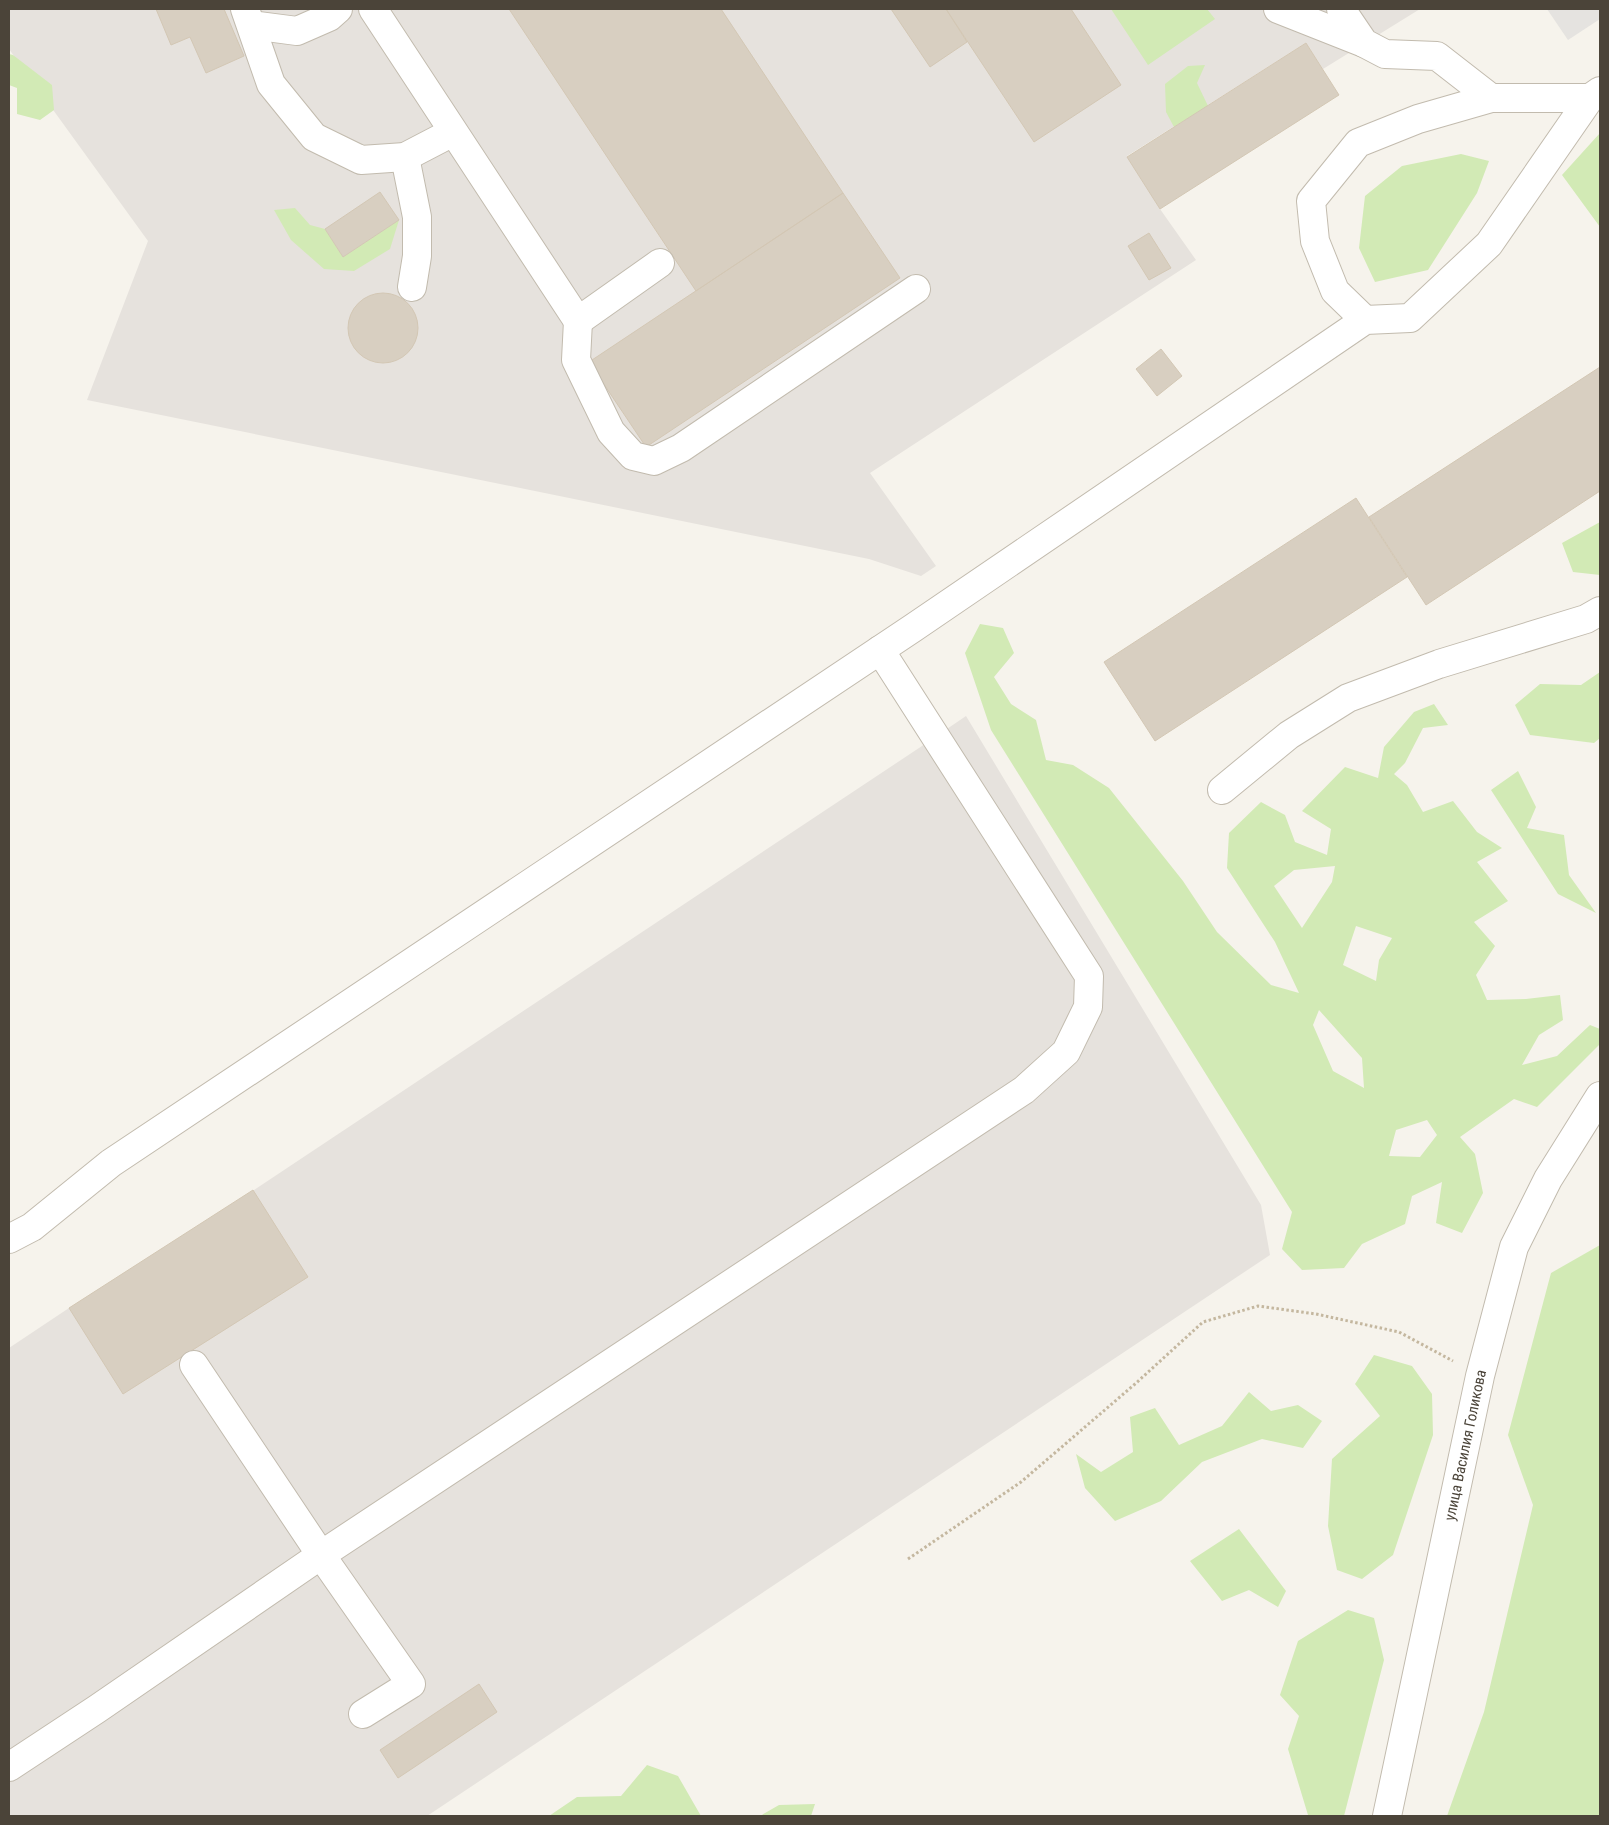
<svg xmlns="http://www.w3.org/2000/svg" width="1609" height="1825" viewBox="0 0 1609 1825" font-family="'Roboto Condensed',sans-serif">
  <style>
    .industrial { fill: #e6e2dd }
    .green { fill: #d2eab5; fill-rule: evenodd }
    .parking { fill: #e5e3e0 }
    .building { fill: #d8cfc1; stroke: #d3c7b4 }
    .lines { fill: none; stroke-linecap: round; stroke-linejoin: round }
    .minor-casing { stroke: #c2bbae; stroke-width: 30 }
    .path { stroke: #c4b79f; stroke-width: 3; stroke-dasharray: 2.5 2.5; stroke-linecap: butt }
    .minor { stroke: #fff; stroke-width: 28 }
    .labels { text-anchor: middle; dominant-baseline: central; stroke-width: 4; stroke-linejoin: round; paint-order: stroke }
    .street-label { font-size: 15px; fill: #4b4439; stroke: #fff }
  </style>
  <rect width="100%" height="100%" fill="#f6f3ec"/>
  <path class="industrial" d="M 9,9 L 1420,9 L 1323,69 L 1306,43 L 1127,156 L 1160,209 L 1196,260 L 870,473 L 936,566 L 921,576 L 869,559 L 87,400 L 148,241 L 9,49 Z
    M 966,716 L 1261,1205 L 1270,1255 L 427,1816 L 9,1816 L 9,1348 L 69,1308 L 254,1190 L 919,748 Z"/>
  <path class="green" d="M 1111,9 L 1207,9 L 1215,19 L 1148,65 Z
    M 9,54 L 13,55 L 52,85 L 54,110 L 40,120 L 17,114 L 17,88 L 9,85 Z
    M 1205,65 L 1197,83 L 1208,106 L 1174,127 L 1166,112 L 1165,84 L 1188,66 Z
    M 1600,133 L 1600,227 L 1562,175 Z
    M 1461,154 L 1489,161 L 1477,193 L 1428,270 L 1375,282 L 1359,248 L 1365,196 L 1402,166 Z
    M 295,208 L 310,225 L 325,229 L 343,257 L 399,220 L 390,249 L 354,271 L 324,269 L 291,240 L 274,210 Z
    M 1600,522 L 1600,575 L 1573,572 L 1562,543 Z
    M 980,624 L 1003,628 L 1014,653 L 994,677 L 1011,704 L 1036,720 L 1046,760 L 1073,765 L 1109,788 L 1183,881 L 1217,932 L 1271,985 L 1299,993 L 1275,942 L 1227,868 L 1229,833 L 1261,802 L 1285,815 L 1295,842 L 1327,855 L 1331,829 L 1302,811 L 1345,767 L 1378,778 L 1384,747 L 1414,712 L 1434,704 L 1448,725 L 1423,728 L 1405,763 L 1394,774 L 1407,785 L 1423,812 L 1453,801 L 1477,832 L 1502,848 L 1477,862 L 1508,901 L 1474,922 L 1495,946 L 1476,975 L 1487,1000 L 1526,999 L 1560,995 L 1563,1020 L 1539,1035 L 1522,1065 L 1557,1056 L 1590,1025 L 1600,1029 L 1600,1044 L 1537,1107 L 1514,1099 L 1460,1137 L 1475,1154 L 1483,1193 L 1462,1233 L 1436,1223 L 1442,1182 L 1412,1196 L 1405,1224 L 1362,1244 L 1344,1268 L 1302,1270 L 1282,1249 L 1292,1212 L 991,730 L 965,653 ZM 1335,866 L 1332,882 L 1302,928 L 1274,886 L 1294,870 ZM 1356,926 L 1392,938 L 1379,960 L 1376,981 L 1343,965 ZM 1319,1010 L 1362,1058 L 1364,1088 L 1333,1071 L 1313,1025 ZM 1427,1120 L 1437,1135 L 1420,1157 L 1389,1156 L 1396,1130 Z
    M 1600,672 L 1600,738 L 1594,743 L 1530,735 L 1515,705 L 1540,684 L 1581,685 Z
    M 1518,771 L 1536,807 L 1527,828 L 1564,835 L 1569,875 L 1596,913 L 1558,894 L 1491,790 Z
    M 1600,1245 L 1600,1816 L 1447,1816 L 1484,1712 L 1533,1505 L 1508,1435 L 1551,1273 Z
    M 1374,1355 L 1412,1366 L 1432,1394 L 1433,1435 L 1393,1555 L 1362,1579 L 1337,1570 L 1328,1526 L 1332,1459 L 1380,1416 L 1355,1384 Z
    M 1249,1392 L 1271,1411 L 1298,1405 L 1322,1421 L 1303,1448 L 1262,1439 L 1202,1462 L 1161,1501 L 1115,1521 L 1085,1488 L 1076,1454 L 1101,1472 L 1133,1452 L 1130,1417 L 1155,1408 L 1179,1445 L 1222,1426 Z
    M 1239,1529 L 1286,1591 L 1278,1607 L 1249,1590 L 1222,1601 L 1190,1561 Z
    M 1348,1610 L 1374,1618 L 1384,1660 L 1344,1816 L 1311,1816 L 1308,1815 L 1288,1749 L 1299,1716 L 1280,1695 L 1298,1641 Z
    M 647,1765 L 678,1776 L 701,1816 L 549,1816 L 577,1797 L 621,1796 Z
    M 815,1804 L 811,1816 L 760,1816 L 779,1805 Z"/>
  <path class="parking" d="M 1547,9 L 1600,9 L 1600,19 L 1568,40 Z"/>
  <path class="building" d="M 156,9 L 224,9 L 244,56 L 206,73 L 190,37 L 171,45 Z
    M 509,9 L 721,9 L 843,193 L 696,291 Z
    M 891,9 L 946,9 L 967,42 L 930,67 Z
    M 946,9 L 1071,9 L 1121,85 L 1034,142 Z
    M 1306,43 L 1339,95 L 1160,209 L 1127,157 Z
    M 380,192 L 399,220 L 343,257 L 325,229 Z
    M 843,193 L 900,278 L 646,447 L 589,362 Z
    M 1149,233 L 1171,268 L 1149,280 L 1128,246 Z
    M348 328a35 35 0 1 1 70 0a35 35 0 1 1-70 0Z
    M 1161,349 L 1182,376 L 1157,396 L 1136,369 Z
    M 1600,367 L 1600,491 L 1426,605 L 1369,517 Z
    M 1356,498 L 1407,577 L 1155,741 L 1104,662 Z
    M 253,1190 L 308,1277 L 123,1394 L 69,1308 Z
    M 479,1684 L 497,1712 L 398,1778 L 380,1750 Z"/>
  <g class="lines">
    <defs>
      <g id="minor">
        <path d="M 245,9 L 271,84 L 314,137 L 361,160 L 405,157 L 453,132"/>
        <path d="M 373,9 L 578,321 L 660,263"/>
        <path d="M 1278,9 L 1364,43"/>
        <path d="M 1341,9 L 1364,43 L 1385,54 L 1437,56 L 1491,98 L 1590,98"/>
        <path d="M 252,25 L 297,31 L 329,17 L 338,9"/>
        <path d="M 405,157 L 417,217 L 417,256 L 412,287"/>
        <path d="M 1365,320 L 1335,291 L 1315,241 L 1311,201 L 1358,143 L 1418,119 L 1491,98"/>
        <path d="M 578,321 L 576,360 L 611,432 L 633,456 L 654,461 L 681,448 L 916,289"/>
        <path d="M 1222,790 L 1289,735 L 1348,698 L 1439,664 L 1586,619 L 1600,611"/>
        <path d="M 9,1239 L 32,1227 L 111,1163 L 913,628 L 1365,320 L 1410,318 L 1489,244 L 1590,98 L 1600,91"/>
        <path d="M 194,1365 L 321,1555 L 411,1684 L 363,1714"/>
        <path d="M 9,1767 L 97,1709 L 321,1555 L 1024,1090 L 1066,1052 L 1088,1007 L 1089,976 L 880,650"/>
        <path id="s1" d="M 1387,1816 L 1480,1376 L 1514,1247 L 1548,1179 L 1600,1096"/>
      </g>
    </defs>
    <use href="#minor" class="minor-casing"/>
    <path class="path" d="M 908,1559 L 1021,1482 L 1135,1384 L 1203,1322 L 1258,1306 L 1316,1314 L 1399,1332 L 1453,1361"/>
    <use href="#minor" class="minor"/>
  </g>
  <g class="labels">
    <g class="street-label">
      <text stroke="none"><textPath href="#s1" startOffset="379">улица Василия Голикова</textPath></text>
    </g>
  </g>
  <rect width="1609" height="1825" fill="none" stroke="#4b4439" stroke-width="20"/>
</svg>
